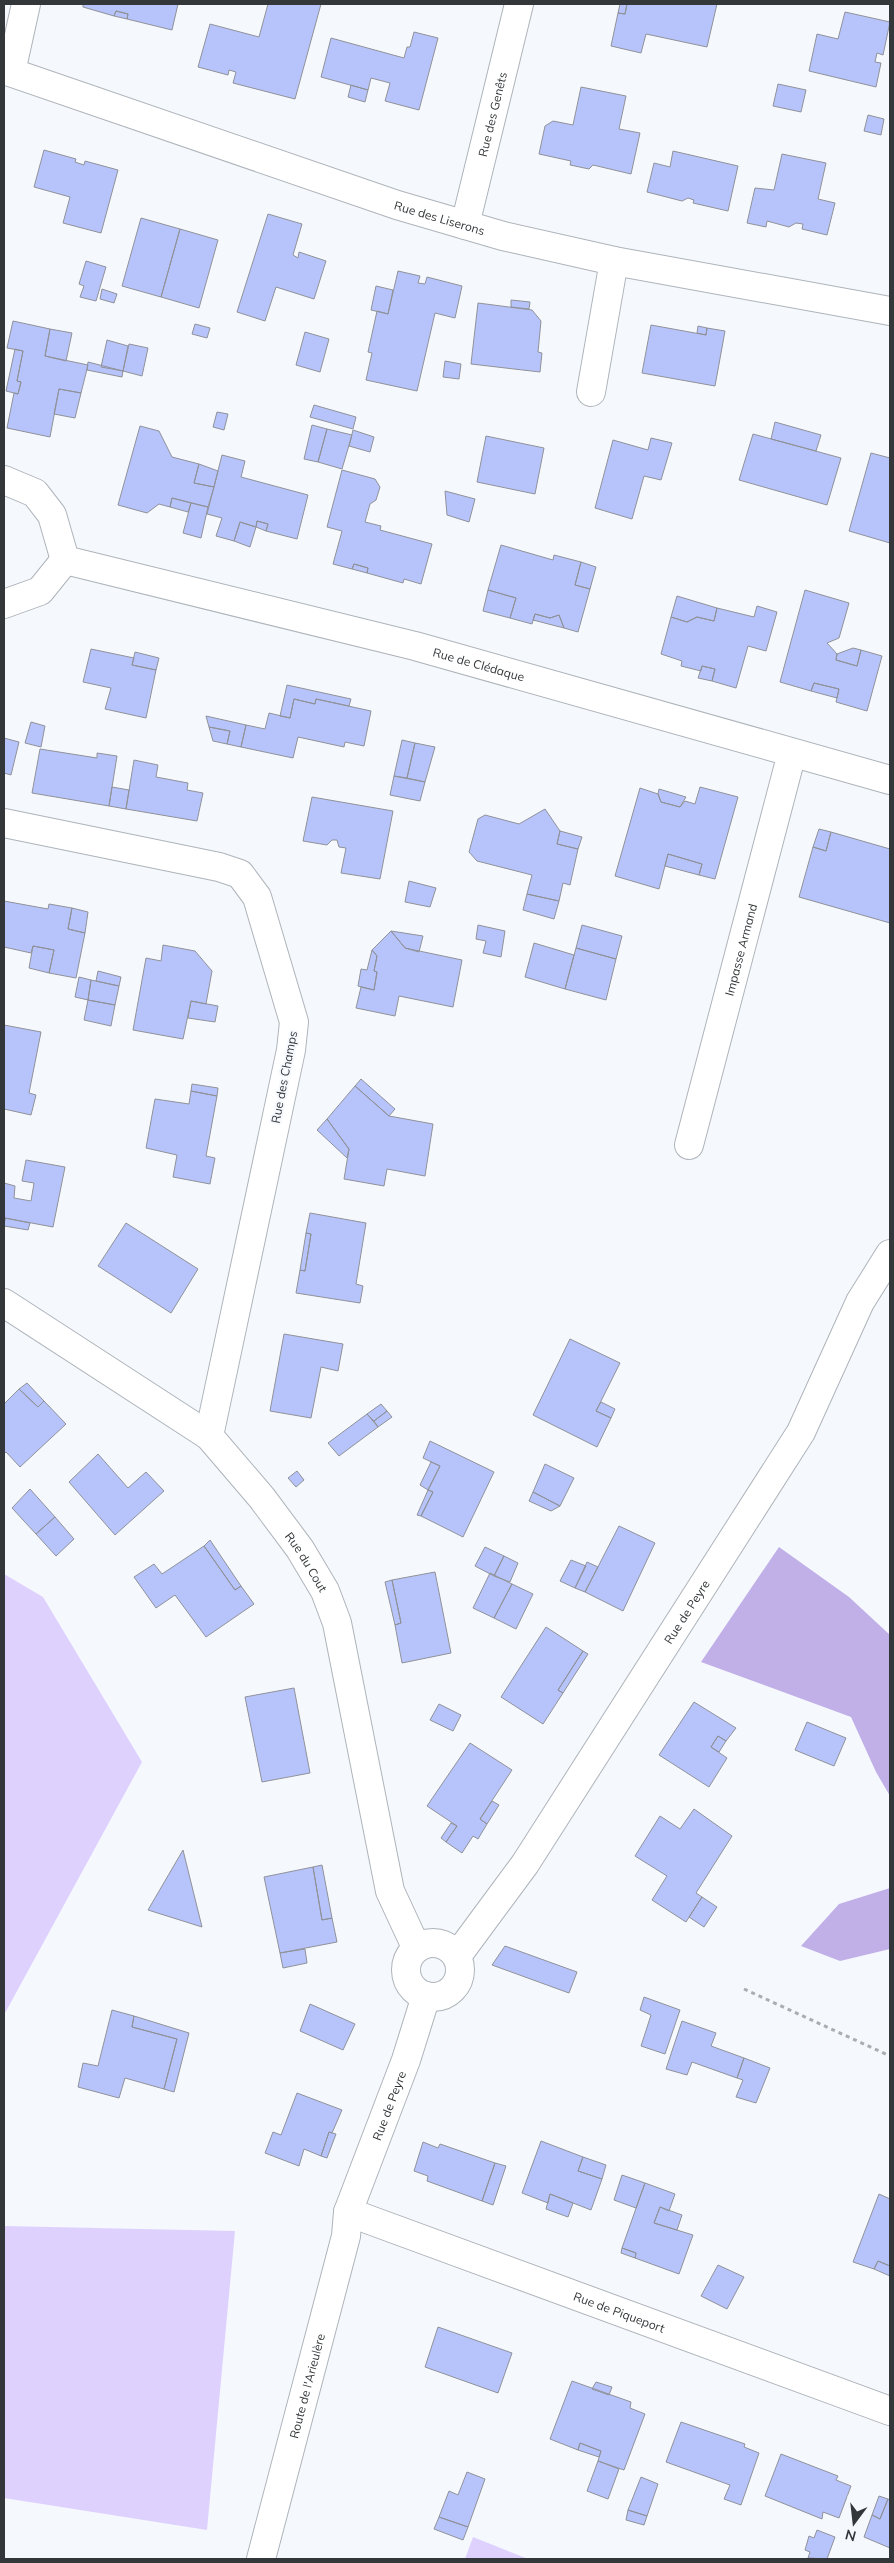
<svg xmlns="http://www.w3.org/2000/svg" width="894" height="2563" viewBox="0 0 894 2563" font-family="Mulish,sans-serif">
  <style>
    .green { fill: #dfd1fe }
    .forest { fill: #c1afe7 }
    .building { fill: #b7c4fb; stroke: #909299 }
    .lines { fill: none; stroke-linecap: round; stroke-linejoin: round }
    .street-casing { stroke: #aeb4ba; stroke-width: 30 }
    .path { stroke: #a9adb1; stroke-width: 3; stroke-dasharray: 4 4; stroke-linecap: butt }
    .street { stroke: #fff; stroke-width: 28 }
    .labels { text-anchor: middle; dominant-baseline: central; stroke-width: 4; stroke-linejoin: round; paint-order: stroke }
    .street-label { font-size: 12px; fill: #343739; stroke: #f5f9fe }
  </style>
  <rect width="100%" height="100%" fill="#f5f9fe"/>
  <path class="green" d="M 4,1574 L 43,1597 L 142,1762 L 4,2015 Z
    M 4,2226 L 235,2231 L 207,2530 L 4,2498 Z
    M 473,2537 L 528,2559 L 465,2559 Z"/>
  <path class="forest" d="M 779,1547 L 849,1597 L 890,1635 L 890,1796 L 876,1772 L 851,1717 L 701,1662 Z
    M 890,1888 L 890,1949 L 840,1961 L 801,1946 L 839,1904 Z"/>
  <path class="building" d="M 83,4 L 178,4 L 172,30 L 127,19 L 128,14 L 116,11 L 114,16 L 83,7 Z
    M 268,4 L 321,4 L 295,99 L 233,83 L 236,72 L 229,70 L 228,75 L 198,67 L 210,24 L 259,37 Z
    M 620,4 L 627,4 L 625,14 L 618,13 Z
    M 627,4 L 717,4 L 707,47 L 646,34 L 641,53 L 611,46 L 618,13 L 625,14 Z
    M 116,11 L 128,14 L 127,19 L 114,16 Z
    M 845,12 L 890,22 L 883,55 L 877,53 L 875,62 L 881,63 L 876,87 L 809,71 L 817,34 L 838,39 Z
    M 414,32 L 438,38 L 419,110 L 385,101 L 390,83 L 371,78 L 368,90 L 321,77 L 331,38 L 404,58 L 407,47 L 410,47 Z
    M 778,84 L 806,90 L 801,112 L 773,106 Z
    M 351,85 L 368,90 L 365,102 L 348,97 Z
    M 581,87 L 626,96 L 619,129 L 640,133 L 631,174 L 593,165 L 589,169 L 570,165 L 571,161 L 539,154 L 545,126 L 553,121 L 573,125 Z
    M 868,115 L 884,119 L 881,135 L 864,131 Z
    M 44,150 L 76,159 L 75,162 L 84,165 L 85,161 L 118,170 L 101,233 L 63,223 L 70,197 L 34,187 Z
    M 673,151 L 738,166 L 728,211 L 693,203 L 694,200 L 688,198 L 682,201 L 647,192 L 654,163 L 670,167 Z
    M 782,154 L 826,163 L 818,199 L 835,203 L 827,235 L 802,229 L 803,224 L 796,223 L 789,227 L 767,221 L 766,227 L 747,223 L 755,188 L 774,190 Z
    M 268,214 L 302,224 L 293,255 L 298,258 L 299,252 L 326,261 L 314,299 L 276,287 L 265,321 L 237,312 Z
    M 141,218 L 180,229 L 161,297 L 122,286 Z
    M 180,229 L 218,240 L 199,308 L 161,297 Z
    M 86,261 L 106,267 L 96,301 L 80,297 L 84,286 L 79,284 Z
    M 398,271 L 420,276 L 418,283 L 425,284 L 427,277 L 462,286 L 455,318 L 435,313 L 417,391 L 366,380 L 372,353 L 368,352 L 377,311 L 388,314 Z
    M 376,286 L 393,290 L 388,314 L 371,310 Z
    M 102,289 L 117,294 L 114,303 L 100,299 Z
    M 511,300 L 530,302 L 529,309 L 511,307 Z
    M 478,303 L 532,310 L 541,321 L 538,352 L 542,353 L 540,372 L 471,364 Z
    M 13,321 L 50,329 L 45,356 L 88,365 L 81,393 L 59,389 L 50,437 L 7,428 L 14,393 L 18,394 L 21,382 L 17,381 L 23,351 L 7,348 Z
    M 195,324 L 210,328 L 207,338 L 192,334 Z
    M 651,325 L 706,335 L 707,328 L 725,331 L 715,386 L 642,373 Z
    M 698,326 L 707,328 L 706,335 L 697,333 Z
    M 50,329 L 72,333 L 66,361 L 45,356 Z
    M 305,332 L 329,339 L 320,372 L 296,365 Z
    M 107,340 L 128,346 L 123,371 L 101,367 Z
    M 129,344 L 148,348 L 142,376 L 123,371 Z
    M 15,349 L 23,351 L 17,381 L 21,382 L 18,394 L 6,391 Z
    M 445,361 L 461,364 L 459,379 L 443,377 Z
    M 88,362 L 123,371 L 122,377 L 87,370 Z
    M 59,389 L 81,393 L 75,418 L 54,414 Z
    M 314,405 L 356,417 L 353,429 L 310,417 Z
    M 217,412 L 228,414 L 224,430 L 213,427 Z
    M 775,422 L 821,435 L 816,451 L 771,439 Z
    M 312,425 L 327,429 L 318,462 L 304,459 Z
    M 140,426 L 159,431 L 172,457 L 199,464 L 194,483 L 214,487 L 208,507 L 172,498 L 170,507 L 159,504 L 147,513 L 118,505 Z
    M 327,429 L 352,435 L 342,469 L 318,462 Z
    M 353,430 L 374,437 L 370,452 L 349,446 Z
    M 753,434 L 841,458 L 827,505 L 739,480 Z
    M 486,436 L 544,448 L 535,494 L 477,482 Z
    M 651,438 L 672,443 L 661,480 L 644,476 L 632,519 L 595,508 L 613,440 L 648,450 Z
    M 871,453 L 890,458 L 890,543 L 849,531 Z
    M 222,455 L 245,461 L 241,477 L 308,495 L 297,539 L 266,531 L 268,524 L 257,521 L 256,527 L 240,522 L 234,541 L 216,536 L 222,518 L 207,514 Z
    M 199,464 L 218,471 L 214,487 L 194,483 Z
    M 342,470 L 375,479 L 380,487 L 376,500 L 370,504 L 365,522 L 381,526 L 380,530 L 432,544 L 421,584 L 404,579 L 403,583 L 367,573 L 368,568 L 354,564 L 352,569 L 333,564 L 342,531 L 327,527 Z
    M 445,491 L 475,499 L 469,522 L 447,515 Z
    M 172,498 L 191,503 L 188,512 L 170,507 Z
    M 191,503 L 208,507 L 201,538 L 183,533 Z
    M 257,521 L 268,524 L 266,531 L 256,527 Z
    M 240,522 L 256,527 L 250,547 L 234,541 Z
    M 501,545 L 553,560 L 554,555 L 581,562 L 575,585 L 590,589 L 578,632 L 564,628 L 559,615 L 550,618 L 535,614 L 532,624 L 510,618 L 516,598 L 488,590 Z
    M 581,562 L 596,567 L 590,589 L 575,585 Z
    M 354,564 L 368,568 L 367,573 L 352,569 Z
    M 488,590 L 516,598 L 510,618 L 483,611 Z
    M 805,590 L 849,603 L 839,638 L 827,643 L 837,654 L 836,660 L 857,666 L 861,650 L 882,656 L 867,711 L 836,702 L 839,689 L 814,683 L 811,691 L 780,682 Z
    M 677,596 L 717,608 L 714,621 L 697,617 L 687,622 L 671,617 Z
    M 757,606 L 777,612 L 766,651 L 748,646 L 736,688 L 712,681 L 715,669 L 702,666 L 701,671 L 681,666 L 682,661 L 661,654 L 671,617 L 687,622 L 697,617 L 714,621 L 717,608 L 754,617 Z
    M 535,614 L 550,618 L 559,615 L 564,628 L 533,620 Z
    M 853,648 L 861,650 L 857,666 L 836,660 L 837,654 Z
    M 91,649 L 134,658 L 132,665 L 156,670 L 146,718 L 105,709 L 111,688 L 83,682 Z
    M 135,652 L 159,658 L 156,670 L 132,665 Z
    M 702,666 L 715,669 L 712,681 L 698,678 Z
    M 814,683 L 839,689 L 837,698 L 811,691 Z
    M 287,685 L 351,699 L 349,706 L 316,699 L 315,704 L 294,699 L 290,718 L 280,716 Z
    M 294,699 L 315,704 L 316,699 L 371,711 L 364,746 L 345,742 L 344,747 L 298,737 L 293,758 L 241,747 L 246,725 L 265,729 L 269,713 L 290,718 Z
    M 206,716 L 246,725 L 241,747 L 227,744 L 230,731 L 209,727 Z
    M 31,722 L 45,726 L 41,747 L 25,743 Z
    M 209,727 L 230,731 L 227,744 L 213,741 Z
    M 4,738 L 19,742 L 11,775 L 4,773 Z
    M 402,740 L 415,743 L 407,778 L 394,776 Z
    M 415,743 L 435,747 L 425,782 L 407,778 Z
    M 40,749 L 97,758 L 97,753 L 117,756 L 109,806 L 32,793 Z
    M 134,760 L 158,765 L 156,777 L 188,783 L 187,790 L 203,793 L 197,821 L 126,809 Z
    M 394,776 L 425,782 L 420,801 L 390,795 Z
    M 112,787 L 129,790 L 126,809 L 109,806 Z
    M 700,787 L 738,797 L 715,879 L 699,875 L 702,864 L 668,854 L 659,889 L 615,876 L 640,788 L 658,794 L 661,802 L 680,807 L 685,801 L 695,804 Z
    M 659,789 L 686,797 L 680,807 L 661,802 L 658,794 Z
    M 312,797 L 393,811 L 380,879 L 341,873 L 346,848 L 339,847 L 337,840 L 332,840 L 327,845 L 303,841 Z
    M 545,809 L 560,831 L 557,844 L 578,849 L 570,885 L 563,883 L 559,901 L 527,894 L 532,875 L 477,861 L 469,852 L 478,819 L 485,815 L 519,824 Z
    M 819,829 L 831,832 L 826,851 L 813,847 Z
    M 560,831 L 582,837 L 578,849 L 557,844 Z
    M 831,832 L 890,849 L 890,923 L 799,897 L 813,847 L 826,851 Z
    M 668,854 L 702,864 L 699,875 L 665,866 Z
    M 409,881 L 436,888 L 430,907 L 405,902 Z
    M 527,894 L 559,901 L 554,919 L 523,910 Z
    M 4,901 L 48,909 L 49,904 L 72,908 L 68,929 L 85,933 L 76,978 L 49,973 L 54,950 L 33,946 L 31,953 L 4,947 Z
    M 72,908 L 88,912 L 85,933 L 68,929 Z
    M 478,925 L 505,931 L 501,957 L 483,953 L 486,941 L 476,939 Z
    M 582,925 L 622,936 L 616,959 L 576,948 Z
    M 391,931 L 405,948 L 462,960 L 453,1007 L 399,996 L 395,1016 L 356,1008 L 361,987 L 374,990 L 377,972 L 374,971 L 377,956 L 372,950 Z
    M 391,931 L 423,936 L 419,952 L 405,948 Z
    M 534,943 L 574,955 L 565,989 L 525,977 Z
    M 163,945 L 195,951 L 212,971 L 206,1004 L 191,1001 L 183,1039 L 133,1030 L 146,958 L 161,961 Z
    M 33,946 L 54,950 L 49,973 L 29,968 Z
    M 576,948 L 616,959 L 606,1000 L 565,989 Z
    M 372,950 L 377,956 L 374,971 L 377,972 L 374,990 L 358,986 L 361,969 L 367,970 Z
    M 98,971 L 121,977 L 119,986 L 96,981 Z
    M 79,977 L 91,980 L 88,1000 L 75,997 Z
    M 91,980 L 119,986 L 115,1005 L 88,1000 Z
    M 88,1000 L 115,1005 L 111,1026 L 84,1020 Z
    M 191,1001 L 218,1006 L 215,1022 L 188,1018 Z
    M 4,1025 L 41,1032 L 29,1093 L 36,1095 L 31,1115 L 4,1109 Z
    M 361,1079 L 395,1109 L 389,1116 L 355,1086 Z
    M 192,1084 L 218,1088 L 217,1096 L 191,1091 Z
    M 355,1086 L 389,1116 L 433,1124 L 425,1176 L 387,1169 L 384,1186 L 344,1179 L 349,1149 L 327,1119 Z
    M 191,1091 L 217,1096 L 206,1156 L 215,1158 L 210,1184 L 173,1177 L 177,1155 L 146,1148 L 155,1099 L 189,1104 Z
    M 327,1119 L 349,1149 L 347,1158 L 317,1130 Z
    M 26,1160 L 65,1167 L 53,1227 L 5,1218 L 4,1226 L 4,1183 L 15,1186 L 14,1198 L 31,1201 L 34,1183 L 22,1181 Z
    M 310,1213 L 366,1223 L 356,1284 L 363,1286 L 360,1303 L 296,1293 L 300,1270 L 305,1271 L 311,1234 L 306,1233 Z
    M 5,1218 L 30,1223 L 28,1230 L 4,1226 Z
    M 126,1223 L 198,1269 L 171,1313 L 98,1266 Z
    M 306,1233 L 311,1234 L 305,1271 L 300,1270 Z
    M 284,1334 L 343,1344 L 338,1371 L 321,1367 L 311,1418 L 270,1411 Z
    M 570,1339 L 620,1363 L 596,1411 L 611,1418 L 597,1447 L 533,1415 Z
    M 27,1383 L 44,1401 L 38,1407 L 19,1389 Z
    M 19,1389 L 38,1407 L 44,1401 L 66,1424 L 20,1467 L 6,1452 L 4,1454 L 4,1404 Z
    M 601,1402 L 615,1409 L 611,1418 L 596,1411 Z
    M 381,1404 L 387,1411 L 374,1421 L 367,1414 Z
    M 387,1411 L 392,1417 L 378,1427 L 374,1421 Z
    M 367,1414 L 378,1427 L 339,1456 L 328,1443 Z
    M 430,1441 L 494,1472 L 463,1537 L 421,1516 L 433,1492 L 428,1490 L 440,1466 L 423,1458 Z
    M 98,1454 L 128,1488 L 146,1472 L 164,1491 L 115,1535 L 69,1482 Z
    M 431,1462 L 440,1466 L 428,1490 L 420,1485 Z
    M 545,1464 L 574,1478 L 560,1506 L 533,1492 Z
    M 297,1471 L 304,1480 L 296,1487 L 288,1478 Z
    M 30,1489 L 55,1517 L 36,1534 L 12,1508 Z
    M 428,1490 L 433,1492 L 421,1516 L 417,1515 Z
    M 533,1492 L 560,1506 L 551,1511 L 529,1501 Z
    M 55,1517 L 74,1539 L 56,1556 L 36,1534 Z
    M 619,1526 L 655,1543 L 623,1611 L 585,1592 Z
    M 210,1540 L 241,1586 L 235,1590 L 204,1546 Z
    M 204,1546 L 235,1590 L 241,1586 L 254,1604 L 206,1637 L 175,1595 L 156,1608 L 134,1577 L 154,1564 L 162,1574 Z
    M 485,1547 L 504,1556 L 494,1576 L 475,1566 Z
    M 504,1556 L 518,1563 L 510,1582 L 494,1576 Z
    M 571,1560 L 586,1566 L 575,1588 L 560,1581 Z
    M 587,1562 L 598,1567 L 585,1592 L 575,1588 Z
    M 435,1572 L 451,1653 L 402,1663 L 395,1625 L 401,1623 L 392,1580 Z
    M 490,1573 L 512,1584 L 494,1618 L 473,1608 Z
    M 392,1580 L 401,1623 L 395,1625 L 385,1582 Z
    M 512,1584 L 533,1594 L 516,1629 L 494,1618 Z
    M 546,1627 L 583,1651 L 558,1690 L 563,1693 L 543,1724 L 501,1697 Z
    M 583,1651 L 588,1654 L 563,1693 L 558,1690 Z
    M 294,1688 L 310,1773 L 262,1782 L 245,1697 Z
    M 694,1702 L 736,1728 L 726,1741 L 718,1736 L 711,1747 L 727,1758 L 709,1787 L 659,1755 Z
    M 439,1704 L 461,1715 L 453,1731 L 430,1720 Z
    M 807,1722 L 846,1738 L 834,1766 L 795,1750 Z
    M 718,1736 L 726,1741 L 719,1752 L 711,1747 Z
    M 470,1743 L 512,1770 L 480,1819 L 487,1824 L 478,1839 L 473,1836 L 462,1853 L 446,1842 L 457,1826 L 427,1806 Z
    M 492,1801 L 499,1805 L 487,1824 L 480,1819 Z
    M 694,1809 L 732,1836 L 696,1893 L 702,1897 L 686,1922 L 652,1900 L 667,1876 L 635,1856 L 660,1816 L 680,1829 Z
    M 451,1823 L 457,1826 L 446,1842 L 441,1838 Z
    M 183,1850 L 202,1927 L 148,1910 Z
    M 322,1865 L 332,1918 L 322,1920 L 313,1867 Z
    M 313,1867 L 322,1920 L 332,1918 L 337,1942 L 280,1953 L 264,1877 Z
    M 702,1897 L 717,1907 L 704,1927 L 689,1917 Z
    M 505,1946 L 577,1972 L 569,1993 L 492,1965 Z
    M 305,1949 L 307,1963 L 283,1968 L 280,1953 Z
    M 644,1997 L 680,2010 L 665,2054 L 641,2046 L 651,2015 L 640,2010 Z
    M 310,2004 L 355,2024 L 343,2050 L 300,2031 Z
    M 112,2010 L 134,2016 L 132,2027 L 177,2039 L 164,2089 L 125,2078 L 119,2098 L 78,2087 L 83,2063 L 98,2066 Z
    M 134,2016 L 189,2033 L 174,2092 L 164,2089 L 177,2039 L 132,2027 Z
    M 682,2021 L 716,2033 L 711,2046 L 744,2058 L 737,2078 L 692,2062 L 687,2075 L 666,2069 Z
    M 744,2058 L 770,2068 L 756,2103 L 736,2097 L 743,2080 L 737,2078 Z
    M 297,2093 L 342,2110 L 332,2133 L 329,2132 L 321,2156 L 304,2149 L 299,2166 L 265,2153 L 273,2132 L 281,2135 Z
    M 329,2132 L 336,2134 L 327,2158 L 321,2156 Z
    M 541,2141 L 583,2157 L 578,2171 L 602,2179 L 591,2210 L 550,2194 L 548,2203 L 522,2193 Z
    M 423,2142 L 438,2148 L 440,2144 L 495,2163 L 482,2201 L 427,2181 L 428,2176 L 414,2171 Z
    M 583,2157 L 606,2165 L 602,2179 L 578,2171 Z
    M 495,2163 L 506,2166 L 493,2205 L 482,2201 Z
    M 622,2175 L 645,2183 L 636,2208 L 614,2200 Z
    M 645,2183 L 675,2194 L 669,2211 L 660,2207 L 654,2223 L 693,2235 L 679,2274 L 635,2258 L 636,2253 L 622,2248 Z
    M 550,2194 L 573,2203 L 568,2217 L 546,2209 Z
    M 879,2194 L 890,2199 L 890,2266 L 878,2261 L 874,2269 L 853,2262 Z
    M 660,2207 L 682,2215 L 677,2230 L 654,2223 Z
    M 622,2248 L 636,2253 L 635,2258 L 621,2253 Z
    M 878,2261 L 890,2266 L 890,2276 L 874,2269 Z
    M 718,2265 L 744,2277 L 727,2309 L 701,2296 Z
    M 438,2327 L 512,2353 L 498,2393 L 425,2367 Z
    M 572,2381 L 631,2402 L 630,2408 L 645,2414 L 624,2470 L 598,2461 L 601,2451 L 580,2443 L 578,2450 L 550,2439 Z
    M 596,2382 L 612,2387 L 609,2395 L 592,2389 Z
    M 681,2422 L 745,2444 L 744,2447 L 759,2453 L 741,2505 L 724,2499 L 730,2485 L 666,2462 Z
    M 580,2443 L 601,2451 L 599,2457 L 578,2450 Z
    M 781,2454 L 838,2476 L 836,2480 L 851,2486 L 839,2518 L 823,2512 L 822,2519 L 765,2496 Z
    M 598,2461 L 619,2469 L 608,2499 L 587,2491 Z
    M 467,2472 L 485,2479 L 468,2527 L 439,2517 L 449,2491 L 458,2495 Z
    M 641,2477 L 658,2484 L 647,2516 L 628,2510 Z
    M 879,2496 L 888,2499 L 880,2519 L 872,2515 Z
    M 888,2499 L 890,2500 L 890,2548 L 864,2537 L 872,2515 L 880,2519 Z
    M 628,2510 L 647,2516 L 644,2525 L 626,2520 Z
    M 439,2517 L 468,2527 L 463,2540 L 434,2529 Z
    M 817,2530 L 835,2537 L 827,2559 L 808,2558 L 810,2552 L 805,2550 L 809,2536 L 814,2538 Z"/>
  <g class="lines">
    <defs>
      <g id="street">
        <path id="s1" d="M 4,70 L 397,205 L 503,236 L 614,261 L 890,311"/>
        <path d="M 11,72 L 26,4"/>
        <path id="s2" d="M 465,225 L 519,4"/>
        <path d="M 591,392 L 614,261"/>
        <path id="s3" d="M 4,480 L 35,493 L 52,515 L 65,560 L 415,646 L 890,780"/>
        <path d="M 4,604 L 40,591 L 65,560"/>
        <path d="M 4,823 L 219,867 L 240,874 L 257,897 L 294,1022 L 291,1050 L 209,1436"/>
        <path id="s4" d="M 689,1145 L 792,753"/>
        <path id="s5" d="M 4,1303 L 209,1436 L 262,1498 L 300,1549 L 325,1591 L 337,1623 L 390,1891 L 416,1947"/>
        <circle cx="433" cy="1970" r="27"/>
        <path id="s6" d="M 457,1956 L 525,1864 L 801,1432 L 860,1302 L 890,1254"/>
        <path id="s7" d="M 348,2212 L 890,2411"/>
        <path id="s8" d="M 261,2559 L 346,2236 L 348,2212 L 406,2060 L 426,1996"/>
      </g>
    </defs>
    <use href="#street" class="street-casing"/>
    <path class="path" d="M 744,1989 L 890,2056"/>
    <use href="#street" class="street"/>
  </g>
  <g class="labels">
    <g class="street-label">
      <text stroke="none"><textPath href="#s2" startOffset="114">Rue des Genêts</textPath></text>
      <text stroke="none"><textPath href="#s1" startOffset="460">Rue des Liserons</textPath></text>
      <text stroke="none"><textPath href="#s3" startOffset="535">Rue de Clédaque</textPath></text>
      <text stroke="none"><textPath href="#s4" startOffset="202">Impasse Armand</textPath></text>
      <text transform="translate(284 1077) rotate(-79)">Rue des Champs</text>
      <text stroke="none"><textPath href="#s5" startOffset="404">Rue du Cout</textPath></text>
      <text stroke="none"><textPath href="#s6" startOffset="414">Rue de Peyre</textPath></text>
      <text stroke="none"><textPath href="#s8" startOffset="472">Rue de Peyre</textPath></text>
      <text stroke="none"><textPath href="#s7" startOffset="289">Rue de Piqueport</textPath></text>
      <text stroke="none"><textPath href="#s8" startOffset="179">Route de l'Arieulère</textPath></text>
    </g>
  </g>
  <rect width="894" height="2563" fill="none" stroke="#343739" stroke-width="10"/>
  <g transform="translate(854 2523) rotate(195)" stroke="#f5f9fe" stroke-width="4" paint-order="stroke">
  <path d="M0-4L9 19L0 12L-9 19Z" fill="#343739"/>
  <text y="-8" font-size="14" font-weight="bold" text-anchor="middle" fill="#343739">N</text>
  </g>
</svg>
